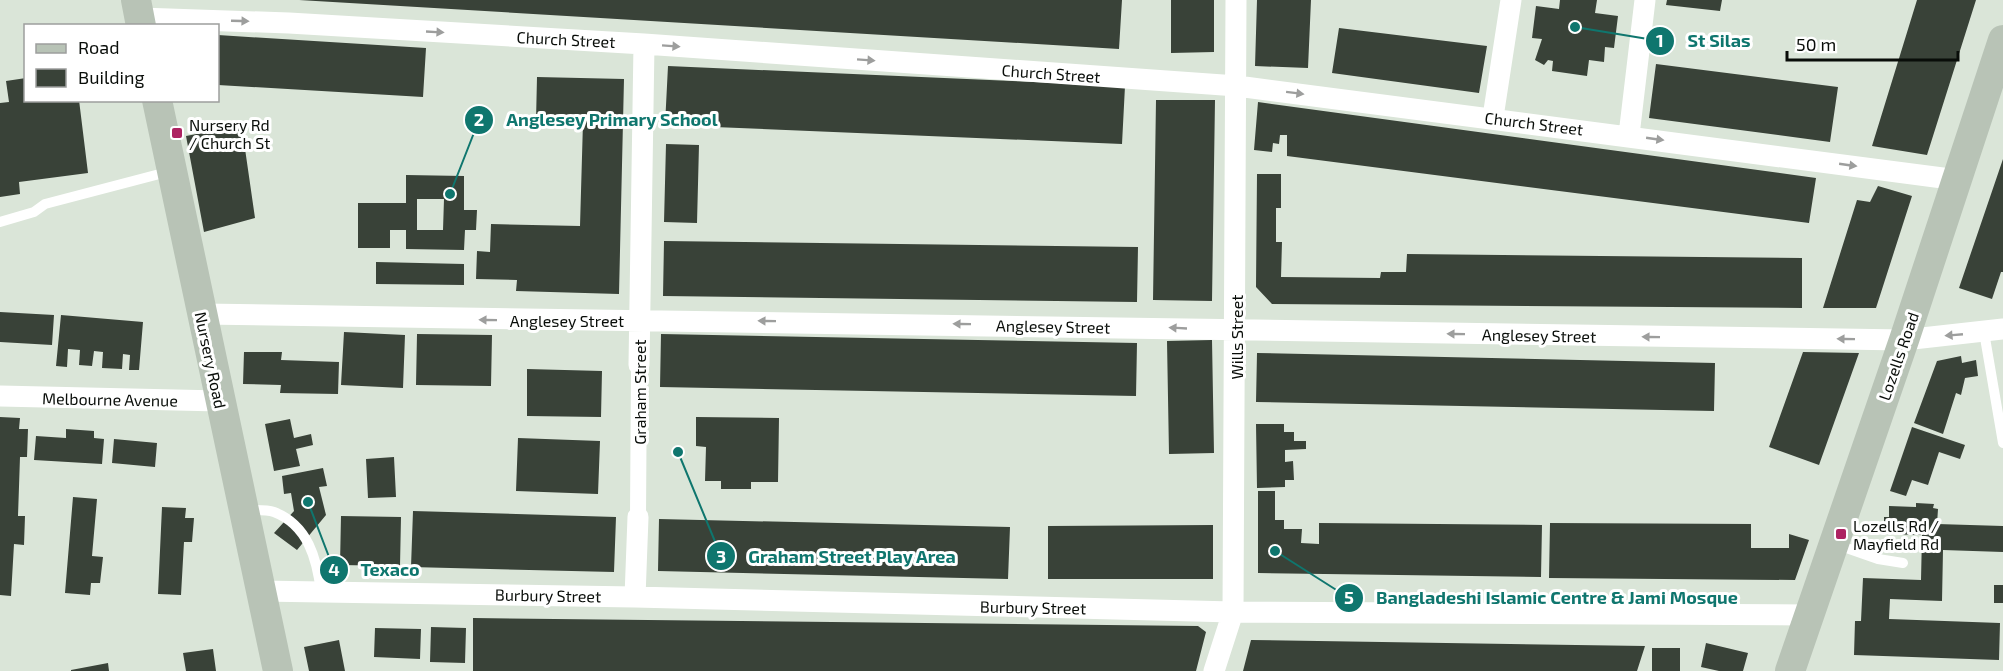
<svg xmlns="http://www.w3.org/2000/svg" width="2003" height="671" viewBox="0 0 2003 671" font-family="'Exo 2',sans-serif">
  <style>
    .building { fill: #394238; fill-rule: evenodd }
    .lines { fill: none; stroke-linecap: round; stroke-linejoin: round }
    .service { stroke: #fff; stroke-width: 10 }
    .pedestrian { stroke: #fff; stroke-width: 16 }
    .minor { stroke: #fff; stroke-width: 21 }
    .secondary { stroke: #b8c3b6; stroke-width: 30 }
    .oneway { fill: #9d9e9d }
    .poi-dot { fill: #ad2261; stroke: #fff; stroke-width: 2 }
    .labels { text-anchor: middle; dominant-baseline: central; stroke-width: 6; stroke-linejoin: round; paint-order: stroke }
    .street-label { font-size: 16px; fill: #090d09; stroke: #fff }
    .poi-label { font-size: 16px; fill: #090d09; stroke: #fff; text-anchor: start }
    .leader { fill: none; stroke: #0f766e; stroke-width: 2 }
    .callout-dot { fill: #0f766e; stroke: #fff; stroke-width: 2 }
    .mark-label { font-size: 18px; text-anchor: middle; font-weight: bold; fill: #fff }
    .callout-label { font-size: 18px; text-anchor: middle; font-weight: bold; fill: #0f766e; stroke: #fff; stroke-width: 6; stroke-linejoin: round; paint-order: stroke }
  </style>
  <rect width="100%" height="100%" fill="#dae5d8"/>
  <path class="building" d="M 299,0 L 1122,0 L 1119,49 Z
    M 1171,0 L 1214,0 L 1214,52 L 1171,53 Z
    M 1257,0 L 1311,0 L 1308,68 L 1255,66 Z
    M 1560,0 L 1597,0 L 1595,13 L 1618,16 L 1614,48 L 1605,47 L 1604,62 L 1589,60 L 1587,76 L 1552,71 L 1553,61 L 1548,60 L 1544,65 L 1535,60 L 1542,39 L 1532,38 L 1536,6 L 1559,9 Z
    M 1667,0 L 1722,0 L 1720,11 L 1666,5 Z
    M 1917,0 L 1976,0 L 1927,155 L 1872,146 Z
    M 1339,28 L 1487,46 L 1479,93 L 1332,73 Z
    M 218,35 L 426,48 L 423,97 L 218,85 Z
    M 1656,64 L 1838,87 L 1830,142 L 1649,118 Z
    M 668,66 L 1125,86 L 1122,144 L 665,125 Z
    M 537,77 L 624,79 L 619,294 L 516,291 L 517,280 L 476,279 L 477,251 L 490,252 L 491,224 L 580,226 L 583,122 L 536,121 Z
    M 26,78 L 26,100 L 79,100 L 88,173 L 19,182 L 20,194 L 0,197 L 0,103 L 9,102 L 6,81 Z
    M 1156,100 L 1215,100 L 1212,301 L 1153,300 Z
    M 1258,102 L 1816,178 L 1809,223 L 1287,156 L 1287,135 L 1280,135 L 1279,144 L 1273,143 L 1272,152 L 1254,150 Z
    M 228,128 L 242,128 L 255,218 L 204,232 L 186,136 Z
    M 666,144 L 699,145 L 697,223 L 664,222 Z
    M 2003,159 L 2003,272 L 2001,272 L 1992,299 L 1959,288 Z
    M 1257,174 L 1281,174 L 1281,208 L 1276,208 L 1276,242 L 1282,242 L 1281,277 L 1380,278 L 1381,272 L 1406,272 L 1407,254 L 1802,258 L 1802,308 L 1272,304 L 1256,287 Z
    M 406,175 L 464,176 L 464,210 L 477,210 L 476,230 L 465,230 L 464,250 L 406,249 L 406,230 L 390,230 L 390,248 L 358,248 L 358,203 L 406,203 ZM 417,199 L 444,199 L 443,230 L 417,230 Z
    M 1878,186 L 1912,196 L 1876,308 L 1823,308 L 1857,200 L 1870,202 Z
    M 664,241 L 1138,247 L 1137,302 L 663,296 Z
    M 376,262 L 464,264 L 464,285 L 376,284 Z
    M 0,312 L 54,315 L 52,345 L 0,342 Z
    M 61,315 L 143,322 L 139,370 L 129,370 L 130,355 L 123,354 L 122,369 L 102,368 L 103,352 L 94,351 L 92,366 L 79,365 L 80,350 L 68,349 L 67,367 L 56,366 Z
    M 344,332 L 405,335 L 403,388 L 341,385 Z
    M 417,334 L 492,335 L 491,386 L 416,385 Z
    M 661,334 L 1137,343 L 1136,396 L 660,387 Z
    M 1212,340 L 1214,453 L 1169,454 L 1167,341 Z
    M 244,352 L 282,352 L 281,360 L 339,362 L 338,394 L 280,393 L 281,385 L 243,384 Z
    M 1803,352 L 1859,353 L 1819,465 L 1769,447 Z
    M 1257,353 L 1715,363 L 1714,411 L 1256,402 Z
    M 1961,356 L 1962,363 L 1976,360 L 1978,376 L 1965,378 L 1961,395 L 1956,393 L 1943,434 L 1914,423 L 1937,361 Z
    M 527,369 L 602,371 L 601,417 L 527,416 Z
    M 0,417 L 20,418 L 19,429 L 28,429 L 27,457 L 20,457 L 18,516 L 25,516 L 24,545 L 14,544 L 11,596 L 0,595 Z
    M 696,417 L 779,418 L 778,482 L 751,482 L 751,489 L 721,489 L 721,481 L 705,481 L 706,447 L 696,446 Z
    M 290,419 L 294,438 L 311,434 L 313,445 L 296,449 L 300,466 L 274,471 L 265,424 Z
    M 1256,424 L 1284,424 L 1284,432 L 1294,432 L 1294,441 L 1306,441 L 1306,449 L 1285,450 L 1285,462 L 1293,461 L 1294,480 L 1285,480 L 1285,487 L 1257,488 Z
    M 1912,427 L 1965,445 L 1960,459 L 1939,452 L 1928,485 L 1912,480 L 1906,496 L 1890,491 Z
    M 66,429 L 94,431 L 94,438 L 104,439 L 102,464 L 34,460 L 36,436 L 66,438 Z
    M 518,438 L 600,441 L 598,494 L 516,491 Z
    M 114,439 L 157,443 L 155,467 L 112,463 Z
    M 394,457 L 396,497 L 368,498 L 366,459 Z
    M 323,468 L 327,486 L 319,487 L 326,515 L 297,550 L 274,533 L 294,511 L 291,493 L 284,494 L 282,476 Z
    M 1258,491 L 1275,491 L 1275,520 L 1284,520 L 1284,529 L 1302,529 L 1301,543 L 1319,544 L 1319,523 L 1542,525 L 1541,577 L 1258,573 Z
    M 73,497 L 97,499 L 92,556 L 103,557 L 100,583 L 91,583 L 90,595 L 65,593 Z
    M 1916,503 L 1934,504 L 1933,508 L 1938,509 L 1937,524 L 2003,526 L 2003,552 L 1943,550 L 1942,601 L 1890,599 L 1889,619 L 2000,623 L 1999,660 L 1854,655 L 1855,621 L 1861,621 L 1863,578 L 1921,580 L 1922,535 L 1884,534 L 1884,517 L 1889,517 L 1889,506 L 1916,507 Z
    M 162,507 L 186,508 L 185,518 L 194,518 L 192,542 L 184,542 L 181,595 L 158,594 Z
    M 413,511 L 616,517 L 614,572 L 411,567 Z
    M 341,516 L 401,517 L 400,566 L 340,565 Z
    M 659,519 L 1010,527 L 1008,579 L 658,571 Z
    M 1550,523 L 1751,524 L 1751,548 L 1789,548 L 1789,534 L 1809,540 L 1795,580 L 1549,578 Z
    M 1213,525 L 1213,579 L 1048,579 L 1048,526 Z
    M 1994,585 L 2003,585 L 2003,603 L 1994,603 Z
    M 473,618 L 1198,626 L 1206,632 L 1196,671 L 473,671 Z
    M 431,627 L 466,628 L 465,663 L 430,662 Z
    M 375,628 L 421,629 L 420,659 L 374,657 Z
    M 339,640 L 345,671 L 309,671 L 304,647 Z
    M 1251,640 L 1645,646 L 1637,671 L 1243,671 Z
    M 1706,643 L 1748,653 L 1743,671 L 1719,671 L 1701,667 Z
    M 1652,648 L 1680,648 L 1680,671 L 1652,671 Z
    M 213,649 L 216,671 L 186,671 L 183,653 Z
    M 108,663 L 109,671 L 71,671 L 71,670 Z"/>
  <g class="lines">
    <path class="service" d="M 0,222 L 34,212 L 45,204 L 171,171
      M 1984,332 L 2003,443
      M 246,510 C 255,510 266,509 274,512 C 308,525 317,559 321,592
      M 1835,544 L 1878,559 L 1903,563"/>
    <path class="pedestrian" d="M 638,517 L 639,365"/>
    <path class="minor" d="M 140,18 L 289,23 L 644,44 L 1237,86 L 1958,180
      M 1493,117 L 1511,0
      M 1629,135 L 1645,0
      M 202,314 L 1904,340 L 2003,329
      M 639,365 L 644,44
      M 0,396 L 220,401
      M 260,591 L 635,597 L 1233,612 L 1807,615
      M 635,597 L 638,517
      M 1214,671 L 1233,612 L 1236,0"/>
    <path class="secondary" d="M 136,0 L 141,26
      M 157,100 L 278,671
      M 1790,671 L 1904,340 L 2003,40"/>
  </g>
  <defs><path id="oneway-solid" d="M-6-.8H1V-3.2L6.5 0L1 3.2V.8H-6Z" transform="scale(1.5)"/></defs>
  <g class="oneway">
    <use href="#oneway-solid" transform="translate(240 21) rotate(2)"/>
    <use href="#oneway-solid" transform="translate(435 32) rotate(3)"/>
    <use href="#oneway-solid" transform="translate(671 46) rotate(4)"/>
    <use href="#oneway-solid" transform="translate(866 60) rotate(4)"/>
    <use href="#oneway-solid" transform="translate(1295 93) rotate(7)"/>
    <use href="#oneway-solid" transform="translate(1655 139) rotate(8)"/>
    <use href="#oneway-solid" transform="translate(1848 165) rotate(8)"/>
    <use href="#oneway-solid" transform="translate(488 320) rotate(-179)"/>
    <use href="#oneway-solid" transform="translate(767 321) rotate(-179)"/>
    <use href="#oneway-solid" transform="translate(962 324) rotate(-179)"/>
    <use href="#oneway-solid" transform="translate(1178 328) rotate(-177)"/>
    <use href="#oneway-solid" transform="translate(1456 334) rotate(-179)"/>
    <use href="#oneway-solid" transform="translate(1954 335) rotate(175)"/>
    <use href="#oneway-solid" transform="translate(1651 337) rotate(-179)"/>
    <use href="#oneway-solid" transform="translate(1846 339) rotate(-179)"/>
  </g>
  <g class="poi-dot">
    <rect x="171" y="127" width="12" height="12" rx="3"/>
    <rect x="1835" y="528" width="12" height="12" rx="3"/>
  </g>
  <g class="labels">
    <g class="street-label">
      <text transform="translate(566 39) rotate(3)">Church Street</text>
      <text transform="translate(1051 73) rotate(4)">Church Street</text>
      <text transform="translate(1534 123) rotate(7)">Church Street</text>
      <text x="567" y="320">Anglesey Street</text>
      <text transform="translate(1053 326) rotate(1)">Anglesey Street</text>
      <text transform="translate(1539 335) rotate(1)">Anglesey Street</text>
      <text transform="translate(1236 337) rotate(-90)">Wills Street</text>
      <text transform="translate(1898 356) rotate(-71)">Lozells Road</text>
      <text transform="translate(211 360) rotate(78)">Nursery Road</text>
      <text transform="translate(639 392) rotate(-90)">Graham Street</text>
      <text transform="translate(110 399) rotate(1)">Melbourne Avenue</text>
      <text transform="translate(548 595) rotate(1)">Burbury Street</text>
      <text transform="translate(1033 607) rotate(1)">Burbury Street</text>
    </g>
    <g class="poi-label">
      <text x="189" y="124">Nursery Rd<tspan x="189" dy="18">/ Church St</tspan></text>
      <text x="1853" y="525">Lozells Rd /<tspan x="1853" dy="18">Mayfield Rd</tspan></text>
    </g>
  </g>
  <path class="leader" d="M1575 27L1660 41M450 194L479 120M678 452L721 556M308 502L334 570M1275 551L1349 598"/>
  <g class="callout-dot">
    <circle cx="1575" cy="27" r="6"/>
    <circle cx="450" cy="194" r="6"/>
    <circle cx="678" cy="452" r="6"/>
    <circle cx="308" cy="502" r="6"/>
    <circle cx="1275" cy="551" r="6"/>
    <circle cx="1660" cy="41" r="15"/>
    <circle cx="479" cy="120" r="15"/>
    <circle cx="721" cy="556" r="15"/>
    <circle cx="334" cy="570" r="15"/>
    <circle cx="1349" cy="598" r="15"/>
  </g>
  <g class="mark-label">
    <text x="1660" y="47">1</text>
    <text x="479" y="126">2</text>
    <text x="721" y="563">3</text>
    <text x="334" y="576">4</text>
    <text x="1349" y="604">5</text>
  </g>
  <g class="callout-label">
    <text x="1719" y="47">St Silas</text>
    <text x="612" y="126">Anglesey Primary School</text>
    <text x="852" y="563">Graham Street Play Area</text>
    <text x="390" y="576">Texaco</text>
    <text x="1557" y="604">Bangladeshi Islamic Centre &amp; Jami Mosque</text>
  </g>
  <rect x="24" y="24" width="195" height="78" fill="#ffffff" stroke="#9d9e9d" stroke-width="1.5"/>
  <rect x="36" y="44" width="30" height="9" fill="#b8c3b6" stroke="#9d9e9d" stroke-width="1.5"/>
  <text x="78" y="54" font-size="18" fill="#090d09">Road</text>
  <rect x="36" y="69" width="30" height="18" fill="#394238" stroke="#9d9e9d" stroke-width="1.5"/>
  <text x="78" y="84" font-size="18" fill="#090d09">Building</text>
  <path d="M1787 51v9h171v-9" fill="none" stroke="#090d09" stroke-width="3"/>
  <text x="1796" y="51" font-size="18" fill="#090d09" stroke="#ffffff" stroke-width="4.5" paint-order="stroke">50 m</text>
</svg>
